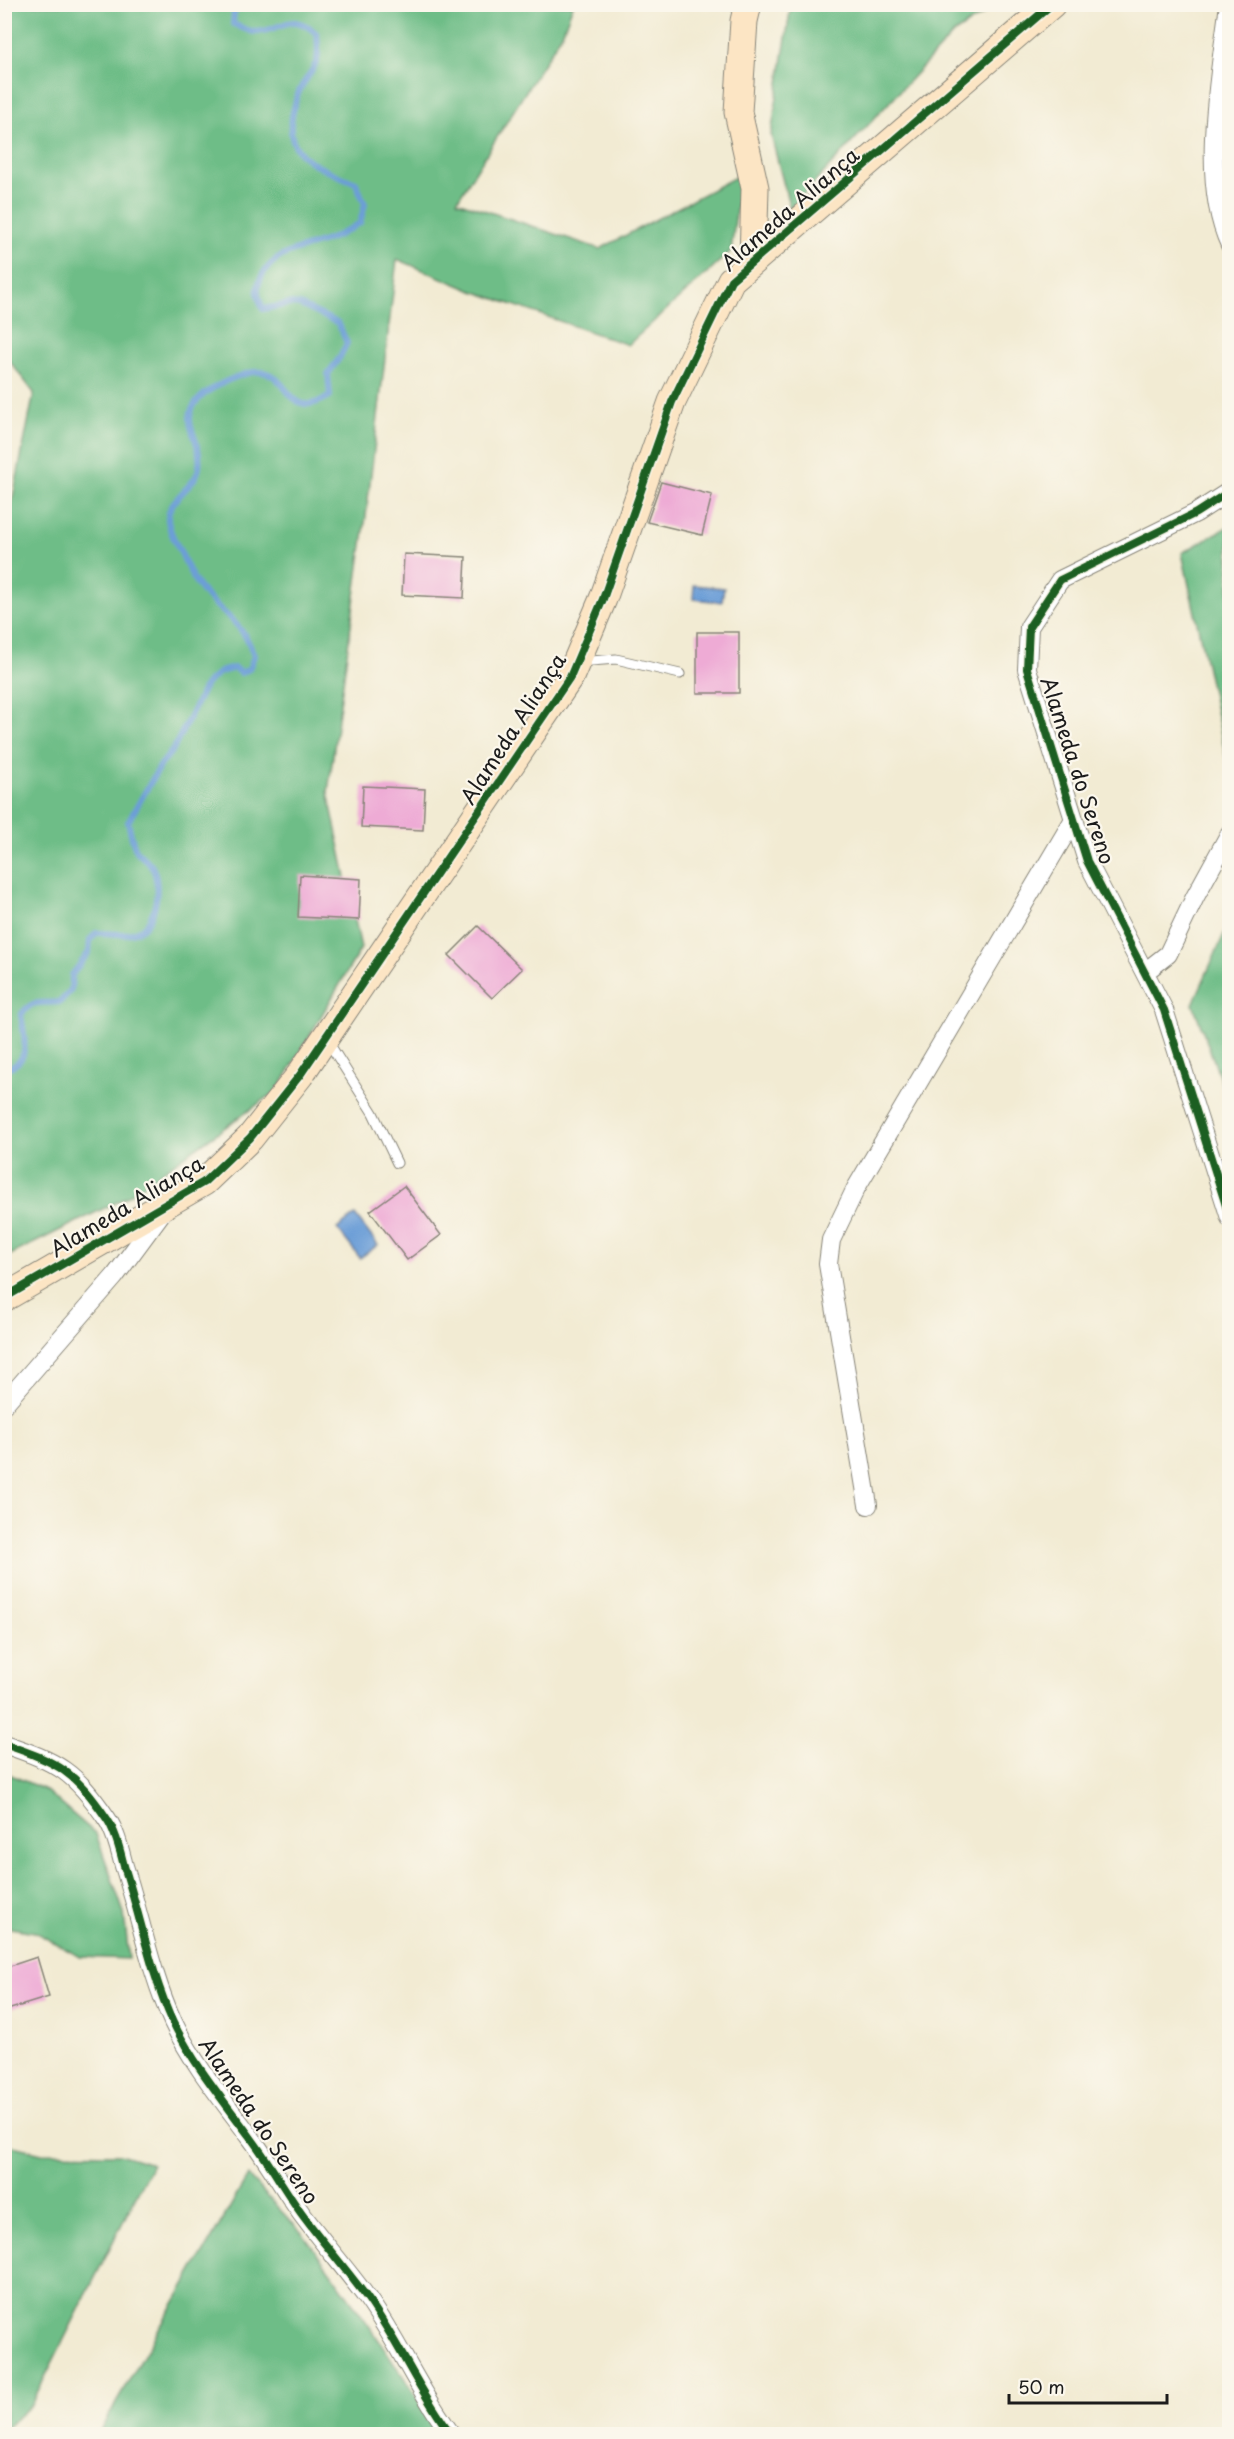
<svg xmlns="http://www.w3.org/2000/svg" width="1234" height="2439" viewBox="0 0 1234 2439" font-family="'Playpen Sans',sans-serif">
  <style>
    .forest { fill: #6ebd87; stroke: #456c52; stroke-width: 1.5 }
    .water { fill: #6c9ed7; stroke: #445d7a; stroke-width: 1.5 }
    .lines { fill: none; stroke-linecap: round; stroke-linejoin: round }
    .stream { stroke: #6c9ed7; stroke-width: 6 }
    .building { fill: #eeabd5 }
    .lane-casing { stroke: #878478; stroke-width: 11 }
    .street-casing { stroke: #878478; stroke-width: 20 }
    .secondary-casing { stroke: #878478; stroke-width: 29 }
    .lane { stroke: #fff; stroke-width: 9 }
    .street { stroke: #fff; stroke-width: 18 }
    .secondary { stroke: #fce5c4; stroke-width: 27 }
    .cycleway-casing { stroke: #fbf7ec; stroke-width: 11 }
    .cycleway { stroke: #1b5e20; stroke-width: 8 }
    .labels { text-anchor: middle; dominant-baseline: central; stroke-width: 4.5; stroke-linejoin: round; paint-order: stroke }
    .street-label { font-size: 21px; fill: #1c1c1c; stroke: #fbf7ec }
  </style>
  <rect width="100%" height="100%" fill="#fbf7ec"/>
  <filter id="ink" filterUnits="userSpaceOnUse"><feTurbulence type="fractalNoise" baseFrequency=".0167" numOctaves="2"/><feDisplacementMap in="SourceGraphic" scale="12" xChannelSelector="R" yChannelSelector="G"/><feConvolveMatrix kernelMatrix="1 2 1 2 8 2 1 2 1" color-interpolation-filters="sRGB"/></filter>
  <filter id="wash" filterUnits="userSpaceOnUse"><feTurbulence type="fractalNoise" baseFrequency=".008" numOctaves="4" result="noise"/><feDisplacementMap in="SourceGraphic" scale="24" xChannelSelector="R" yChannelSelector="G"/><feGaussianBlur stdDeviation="1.35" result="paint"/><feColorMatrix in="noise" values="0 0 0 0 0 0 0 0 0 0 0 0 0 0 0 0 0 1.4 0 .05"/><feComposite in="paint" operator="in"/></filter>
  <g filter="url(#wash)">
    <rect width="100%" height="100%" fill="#f2ebd3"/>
    <path class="forest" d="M 5,5 L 573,5 L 562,34 L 457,201 L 600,249 L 741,174 L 731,251 L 628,345 L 470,290 L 397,259 L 366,516 L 328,792 L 361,948 L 278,1090 L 125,1198 L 4,1258 L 4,542 L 34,393 L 5,355 Z
      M 791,5 L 791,4 L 997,5 L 953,34 L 790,209 L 771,135 Z
      M 1229,526 L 1230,751 L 1226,757 L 1182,553 Z
      M 1229,923 L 1229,1102 L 1193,1004 Z
      M 4,1772 L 45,1790 L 96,1834 L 124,1913 L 129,1959 L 80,1957 L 35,1932 L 5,1927 Z
      M 5,2144 L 42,2153 L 120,2154 L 152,2164 L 31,2405 L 5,2429 Z
      M 248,2176 L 303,2234 L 368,2324 L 442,2434 L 98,2434 Z"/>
    <path class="water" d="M 694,585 L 724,588 L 722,602 L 693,599 Z
      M 355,1215 L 378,1245 L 360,1258 L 337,1229 Z"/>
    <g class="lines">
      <path class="stream" d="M 4,1068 C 33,1065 24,1034 21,1015 C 34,997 41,1005 60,1002 L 71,990 L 72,975 L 89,952 L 90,940 L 96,933 C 110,932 125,937 138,931 C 157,923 162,881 151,865 C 146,859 138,855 135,848 C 132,840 130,830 128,822 L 160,766 L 174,748 L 206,684 L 220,672 L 234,668 L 241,673 L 249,669 L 254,656 C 243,621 222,615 201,590 C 192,579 187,566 181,553 C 176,543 169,532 168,520 C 167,500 190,490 197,474 C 199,470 200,461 199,456 C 199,444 191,433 190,421 C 188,396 226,380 245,374 C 294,359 280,427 330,396 L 328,374 L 340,357 L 347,343 L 338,323 L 300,305 L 290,304 L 263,309 C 257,295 255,288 263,274 C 278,249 307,249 332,238 C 342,234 351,228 360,223 L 365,204 L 356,183 C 323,168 280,158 293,112 C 295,104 297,93 302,86 C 317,61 320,66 317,34 C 289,8 283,32 255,32 C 248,31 239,26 233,24 L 234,12 L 244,4"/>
    </g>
    <g id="blocks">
      <path class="building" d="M 661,482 L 712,495 L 702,535 L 647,522 Z
        M 404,554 L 466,557 L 464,598 L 402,595 Z
        M 697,632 L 739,632 L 739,693 L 697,693 Z
        M 363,786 L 425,789 L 423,830 L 361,827 Z
        M 300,875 L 361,879 L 359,920 L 298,917 Z
        M 478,926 L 522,969 L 492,998 L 449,955 Z
        M 404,1186 L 441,1235 L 407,1260 L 370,1211 Z
        M 37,1957 L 49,1997 L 4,2011 L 4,1968 Z"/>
    </g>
  </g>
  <g filter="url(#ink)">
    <use href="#blocks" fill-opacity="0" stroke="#878478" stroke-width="1.5"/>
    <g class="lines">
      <defs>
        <path id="lane" d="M 579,662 L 616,659 L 680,674
          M 327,1040 L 373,1113 L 397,1163"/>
        <path id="street" d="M 1229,4 C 1220,76 1199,179 1230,245
          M 1230,491 L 1196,513 L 1060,580 L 1029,627 L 1027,669 L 1087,861 L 1164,1010 L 1230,1218
          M 1145,972 L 1168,954 L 1195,897 L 1230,833
          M 4,1404 L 115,1276 L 163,1211
          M 868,1505 L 828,1264 L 831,1240 L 856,1188 L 1074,819
          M 4,1744 C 60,1763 74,1771 107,1819 C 116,1832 120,1851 124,1866 C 141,1918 150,1972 173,2022 C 193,2064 223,2100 251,2138 C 269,2162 284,2189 301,2213 C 323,2243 347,2270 368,2299 C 399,2343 420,2393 451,2434"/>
        <path id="secondary" d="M 748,4 L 744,21 L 738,112 L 755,188 L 753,261
          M 4,1298 L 204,1182 L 250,1138 L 300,1075 L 570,677 L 603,599 L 672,402 L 731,280 L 1052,4"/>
      </defs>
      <use href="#lane" class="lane-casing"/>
      <use href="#street" class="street-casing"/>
      <use href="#secondary" class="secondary-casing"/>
      <use href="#lane" class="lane"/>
      <use href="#street" class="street"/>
      <use href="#secondary" class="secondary"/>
      <defs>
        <path id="cycleway" d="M 1230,491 L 1196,513 L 1060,580 L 1029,627 L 1027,669 L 1087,861 L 1164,1010 L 1230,1218
          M 4,1298 L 204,1182 L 250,1138 L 300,1075 L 570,677 L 603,599 L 672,402 L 731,280 L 1052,4
          M 4,1744 C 60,1763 74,1771 107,1819 C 116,1832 120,1851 124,1866 C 141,1918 150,1972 173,2022 C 193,2064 223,2100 251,2138 C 269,2162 284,2189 301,2213 C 323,2243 347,2270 368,2299 C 399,2343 420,2393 451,2434"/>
      </defs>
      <use href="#cycleway" class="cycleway-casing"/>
      <use href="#cycleway" class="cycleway"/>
    </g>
  </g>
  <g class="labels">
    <g class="street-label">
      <text transform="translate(789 208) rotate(-41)">Alameda Aliança</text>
      <text transform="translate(512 728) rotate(-57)">Alameda Aliança</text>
      <text transform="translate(1079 770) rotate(72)">Alameda do Sereno</text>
      <text transform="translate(126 1205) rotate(-31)">Alameda Aliança</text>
      <text transform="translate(260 2120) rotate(56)">Alameda do Sereno</text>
    </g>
  </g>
  <rect width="1234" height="2439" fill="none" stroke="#fbf7ec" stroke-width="24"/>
  <path d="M1009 2394v9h158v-9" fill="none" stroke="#1c1c1c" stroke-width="3"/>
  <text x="1018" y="2394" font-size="18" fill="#1c1c1c" stroke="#fbf7ec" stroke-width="4.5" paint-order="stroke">50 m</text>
</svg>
